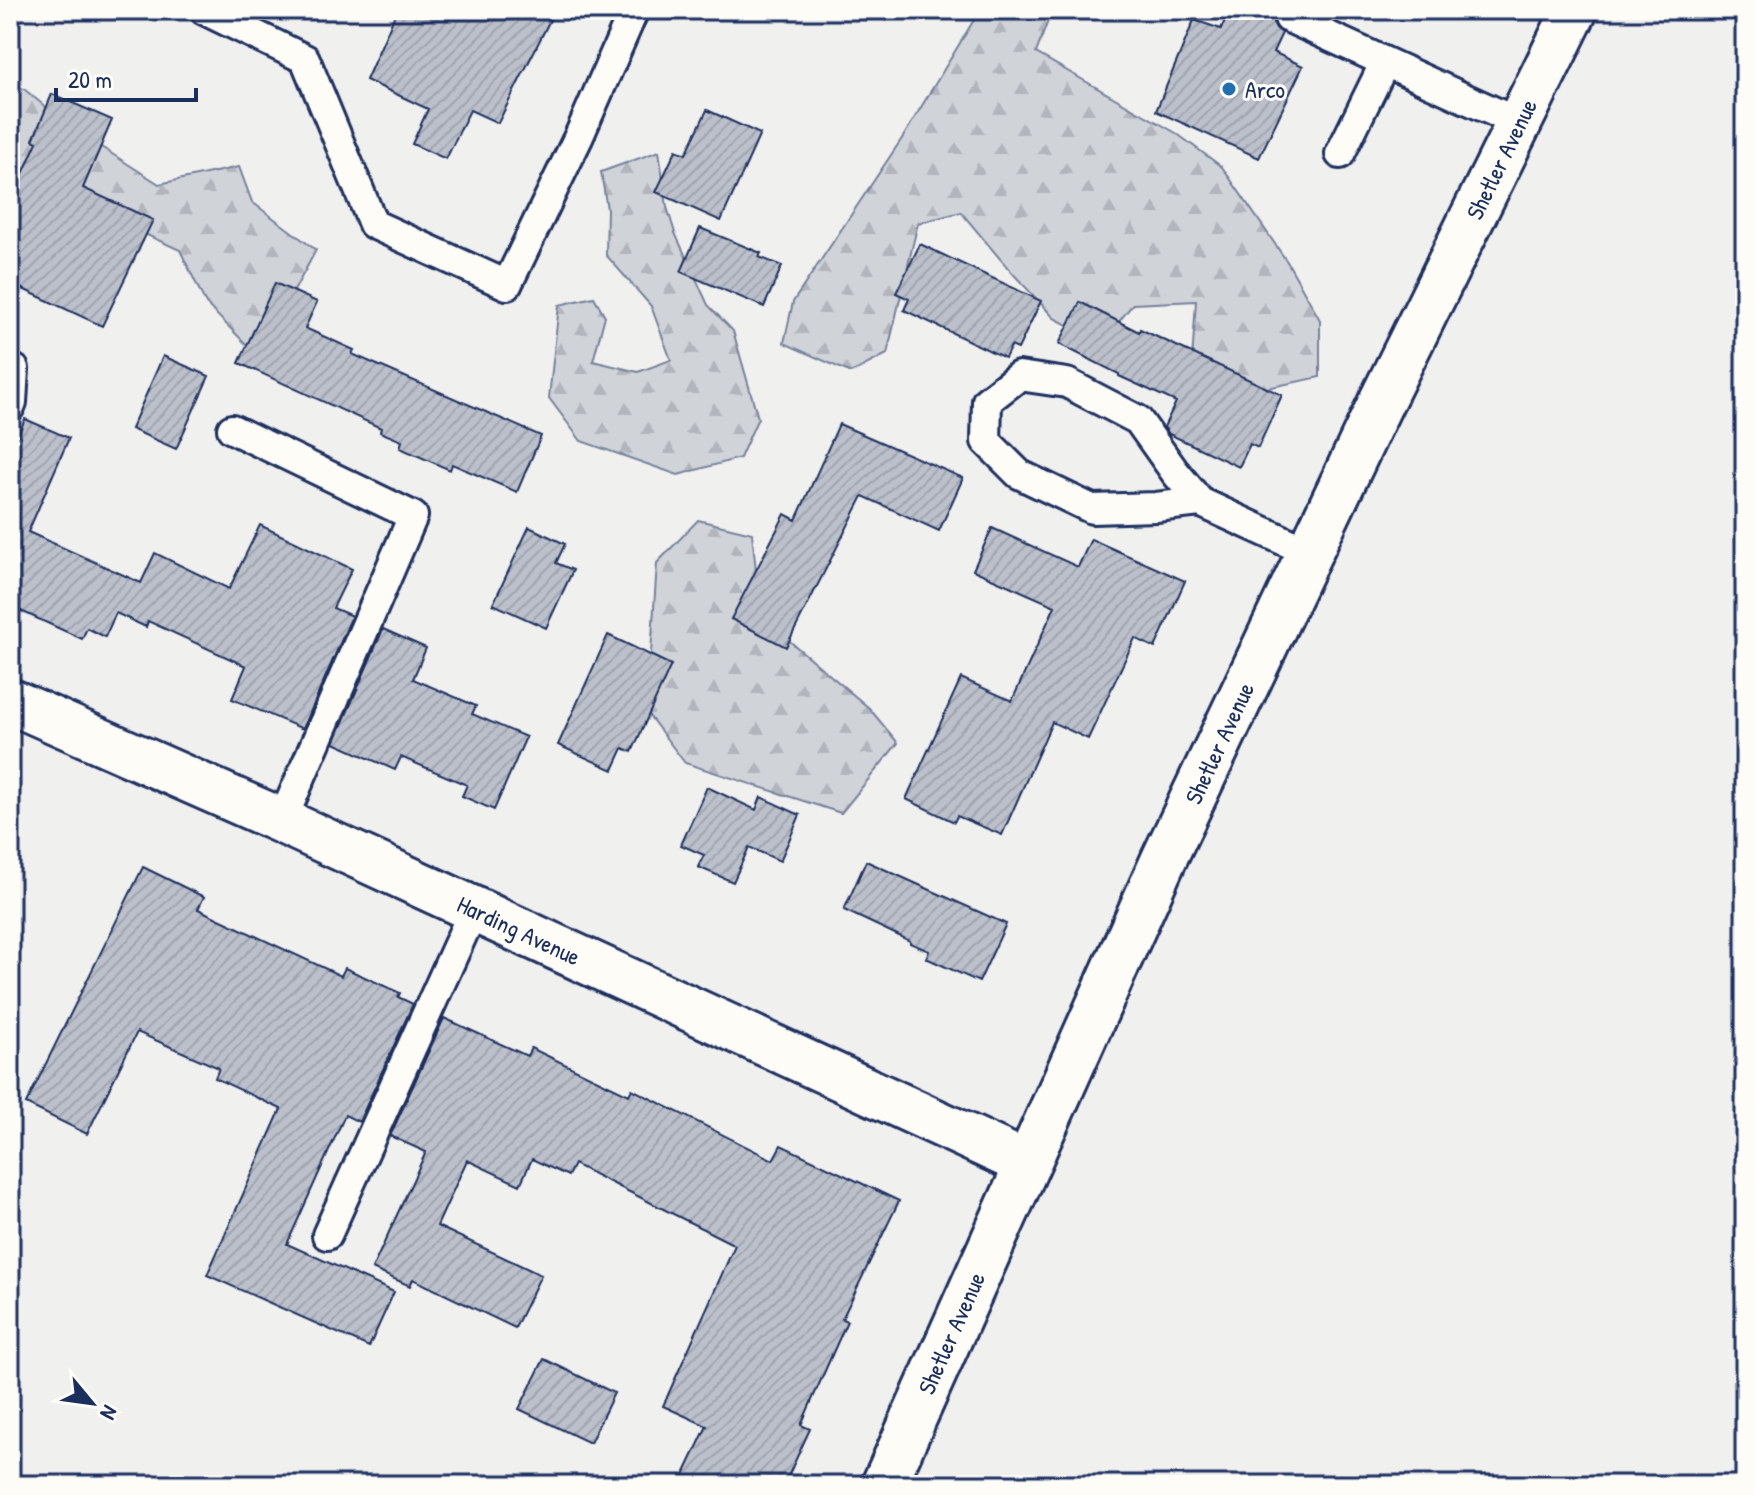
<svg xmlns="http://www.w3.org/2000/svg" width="1755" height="1495" viewBox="0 0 1755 1495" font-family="'Patrick Hand',sans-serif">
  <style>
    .forest { fill: url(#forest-firs); stroke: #76819b; stroke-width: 2 }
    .building { fill: url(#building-hatch); stroke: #1b2f5e; stroke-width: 2 }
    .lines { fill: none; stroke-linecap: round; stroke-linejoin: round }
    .service-casing { stroke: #1b2f5e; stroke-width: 34 }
    .minor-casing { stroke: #1b2f5e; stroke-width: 50 }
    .tertiary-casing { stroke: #1b2f5e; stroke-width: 50 }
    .service { stroke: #fdfcf7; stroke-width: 28 }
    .minor { stroke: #fdfcf7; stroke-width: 44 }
    .tertiary { stroke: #fdfcf7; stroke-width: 44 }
    .poi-dot { fill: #1f6fb2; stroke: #fdfcf7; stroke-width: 3 }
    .labels { text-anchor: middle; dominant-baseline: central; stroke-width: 6; stroke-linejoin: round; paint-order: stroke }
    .poi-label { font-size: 24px; fill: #1b2f5e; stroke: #fdfcf7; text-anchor: start }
    .street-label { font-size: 24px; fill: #1b2f5e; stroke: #fdfcf7 }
  </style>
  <defs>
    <pattern id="forest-firs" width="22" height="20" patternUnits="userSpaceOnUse" patternTransform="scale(2)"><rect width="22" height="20" fill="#d0d3d8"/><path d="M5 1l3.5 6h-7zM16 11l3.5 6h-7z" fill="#b2b5bc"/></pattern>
    <pattern id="building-hatch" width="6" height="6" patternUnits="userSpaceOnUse" patternTransform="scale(2)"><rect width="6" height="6" fill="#bbc0ca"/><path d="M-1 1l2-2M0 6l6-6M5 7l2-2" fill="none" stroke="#a0a5b0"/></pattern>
  </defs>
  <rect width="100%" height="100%" fill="#f0f0ee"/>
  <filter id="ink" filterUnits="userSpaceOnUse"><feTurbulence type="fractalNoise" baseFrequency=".0125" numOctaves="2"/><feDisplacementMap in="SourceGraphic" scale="16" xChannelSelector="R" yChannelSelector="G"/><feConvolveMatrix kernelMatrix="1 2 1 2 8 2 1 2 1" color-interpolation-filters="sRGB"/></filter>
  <g filter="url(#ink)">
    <path class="forest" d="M 980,10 L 1052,10 L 1036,53 L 1176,133 L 1222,167 L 1288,263 L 1320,320 L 1320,377 L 1238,394 L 1191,377 L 1196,301 L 1133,304 L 1102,343 L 1054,318 L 1007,267 L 961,212 L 918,223 L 887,354 L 851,373 L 784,343 L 793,302 L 903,137 Z
      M 10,83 L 24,89 L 70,127 L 159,184 L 239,167 L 252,202 L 316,250 L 274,328 L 247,345 L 206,304 L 180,250 L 101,214 L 10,225 Z
      M 659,151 L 667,207 L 675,233 L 708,305 L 733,331 L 758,418 L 740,458 L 678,475 L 581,441 L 549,398 L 559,305 L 594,297 L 605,316 L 593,361 L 638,372 L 671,360 L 651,306 L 606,255 L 607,209 L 601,172 Z
      M 698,520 L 752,533 L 761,617 L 869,708 L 898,743 L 841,813 L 685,763 L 647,713 L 657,563 Z"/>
    <path class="building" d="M 397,10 L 555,10 L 498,123 L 470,110 L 446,159 L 412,144 L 428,109 L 366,80 Z
      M 1230,10 L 1274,10 L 1272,20 L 1276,28 L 1282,33 L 1273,52 L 1303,66 L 1259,158 L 1156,111 L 1194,20 L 1221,29 Z
      M 52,94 L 112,120 L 83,188 L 153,220 L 102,326 L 10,283 L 10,203 L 37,142 L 33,140 Z
      M 707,110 L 760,134 L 721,221 L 656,192 L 676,150 L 686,154 Z
      M 700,228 L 761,253 L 759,257 L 782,266 L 764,307 L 681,272 Z
      M 920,244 L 1041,301 L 1018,349 L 1011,346 L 1005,358 L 904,310 L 909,299 L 896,293 Z
      M 275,283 L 317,302 L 305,328 L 354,350 L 352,354 L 541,436 L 517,492 L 452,464 L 450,470 L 400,448 L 402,441 L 380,432 L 381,428 L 239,363 Z
      M 1080,302 L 1139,332 L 1140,329 L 1282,395 L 1258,448 L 1250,444 L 1239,467 L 1169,434 L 1164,427 L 1176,402 L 1119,376 L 1119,374 L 1059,344 Z
      M 163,356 L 209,376 L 176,449 L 131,429 Z
      M 25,419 L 69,438 L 28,532 L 141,583 L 155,553 L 229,589 L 260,525 L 352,569 L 333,608 L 352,616 L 303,729 L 232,699 L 246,666 L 148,621 L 146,627 L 116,613 L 105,637 L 87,628 L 82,639 L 10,606 L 10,453 Z
      M 839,424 L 963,478 L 939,531 L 863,496 L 786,647 L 731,619 L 785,514 L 796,520 Z
      M 529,527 L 565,544 L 556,563 L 573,570 L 546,628 L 493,604 Z
      M 992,528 L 1078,567 L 1091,539 L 1185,581 L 1155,648 L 1135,638 L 1088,739 L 1052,722 L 1002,835 L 957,816 L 954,822 L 906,799 L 961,678 L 1012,701 L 1055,606 L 973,570 Z
      M 383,629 L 426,648 L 413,679 L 476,706 L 472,714 L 526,737 L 494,810 L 462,796 L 467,785 L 401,757 L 395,770 L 334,743 Z
      M 608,635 L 671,665 L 632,752 L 623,748 L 613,770 L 558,745 Z
      M 707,787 L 756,810 L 761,797 L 800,815 L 780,861 L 749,847 L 733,882 L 698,867 L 704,855 L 681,845 Z
      M 866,861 L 1006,924 L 979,982 L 926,958 L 929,951 L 910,943 L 910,941 L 844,910 Z
      M 143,867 L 204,897 L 198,909 L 341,976 L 345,968 L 400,993 L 398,997 L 413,1004 L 359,1122 L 345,1115 L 287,1244 L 394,1292 L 369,1347 L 207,1275 L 281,1109 L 215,1078 L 219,1068 L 137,1032 L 87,1134 L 26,1104 Z
      M 444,1018 L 527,1056 L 531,1048 L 629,1095 L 632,1089 L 773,1160 L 781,1145 L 899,1201 L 842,1319 L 847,1321 L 801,1425 L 810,1429 L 784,1485 L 679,1485 L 707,1426 L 663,1406 L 735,1245 L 574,1164 L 568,1176 L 532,1159 L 520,1185 L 467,1160 L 437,1226 L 541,1275 L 515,1328 L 413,1279 L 410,1286 L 372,1269 L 426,1152 L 390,1136 Z
      M 544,1359 L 614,1393 L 590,1443 L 519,1409 Z"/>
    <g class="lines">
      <defs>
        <path id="service" d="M 204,10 L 305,59 L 373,224 L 507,285 L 579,136 L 634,10
          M 1289,18 L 1519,123
          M 1340,154 L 1385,62
          M 10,367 L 14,369 L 12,402 L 10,407
          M 232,429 L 413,516 L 282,821
          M 1200,502 L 1175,472 L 1138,420 L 1067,383 L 1019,376 L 987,401 L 986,441 L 1019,474 L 1092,509 L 1156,507 L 1200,502 L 1309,552
          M 327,1235 L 474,909"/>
        <path id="minor" d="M 10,701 L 282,821 L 1027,1164"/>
        <path id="tertiary" d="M 884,1485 L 1164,859 L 1380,404 L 1575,10"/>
      </defs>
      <use href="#service" class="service-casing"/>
      <use href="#minor" class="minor-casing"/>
      <use href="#tertiary" class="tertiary-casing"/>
      <use href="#service" class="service"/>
      <use href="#minor" class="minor"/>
      <use href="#tertiary" class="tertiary"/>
    </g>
  </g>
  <circle class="poi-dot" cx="1229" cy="89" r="8"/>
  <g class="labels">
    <g class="poi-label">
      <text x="1245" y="89">Arco</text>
    </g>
    <g class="street-label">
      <text transform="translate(1501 159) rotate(-64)">Shetler Avenue</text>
      <text transform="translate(1219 743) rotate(-65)">Shetler Avenue</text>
      <text transform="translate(519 930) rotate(25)">Harding Avenue</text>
      <text transform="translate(951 1333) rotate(-66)">Shetler Avenue</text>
    </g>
  </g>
  <rect width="1755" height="1495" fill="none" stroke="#fdfcf7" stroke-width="40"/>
  <rect x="20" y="20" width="1715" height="1455" fill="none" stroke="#1b2f5e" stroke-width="3" filter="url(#ink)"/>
  <g transform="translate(92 1403) rotate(119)" stroke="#fdfcf7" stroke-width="6" paint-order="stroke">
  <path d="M0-6L14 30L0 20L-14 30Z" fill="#1b2f5e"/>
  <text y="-12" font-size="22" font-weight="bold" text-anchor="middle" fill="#1b2f5e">N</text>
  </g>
  <path d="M56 88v12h140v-12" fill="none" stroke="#1b2f5e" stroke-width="4"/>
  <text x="68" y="88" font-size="24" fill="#1b2f5e" stroke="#fdfcf7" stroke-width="6" paint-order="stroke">20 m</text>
</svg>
